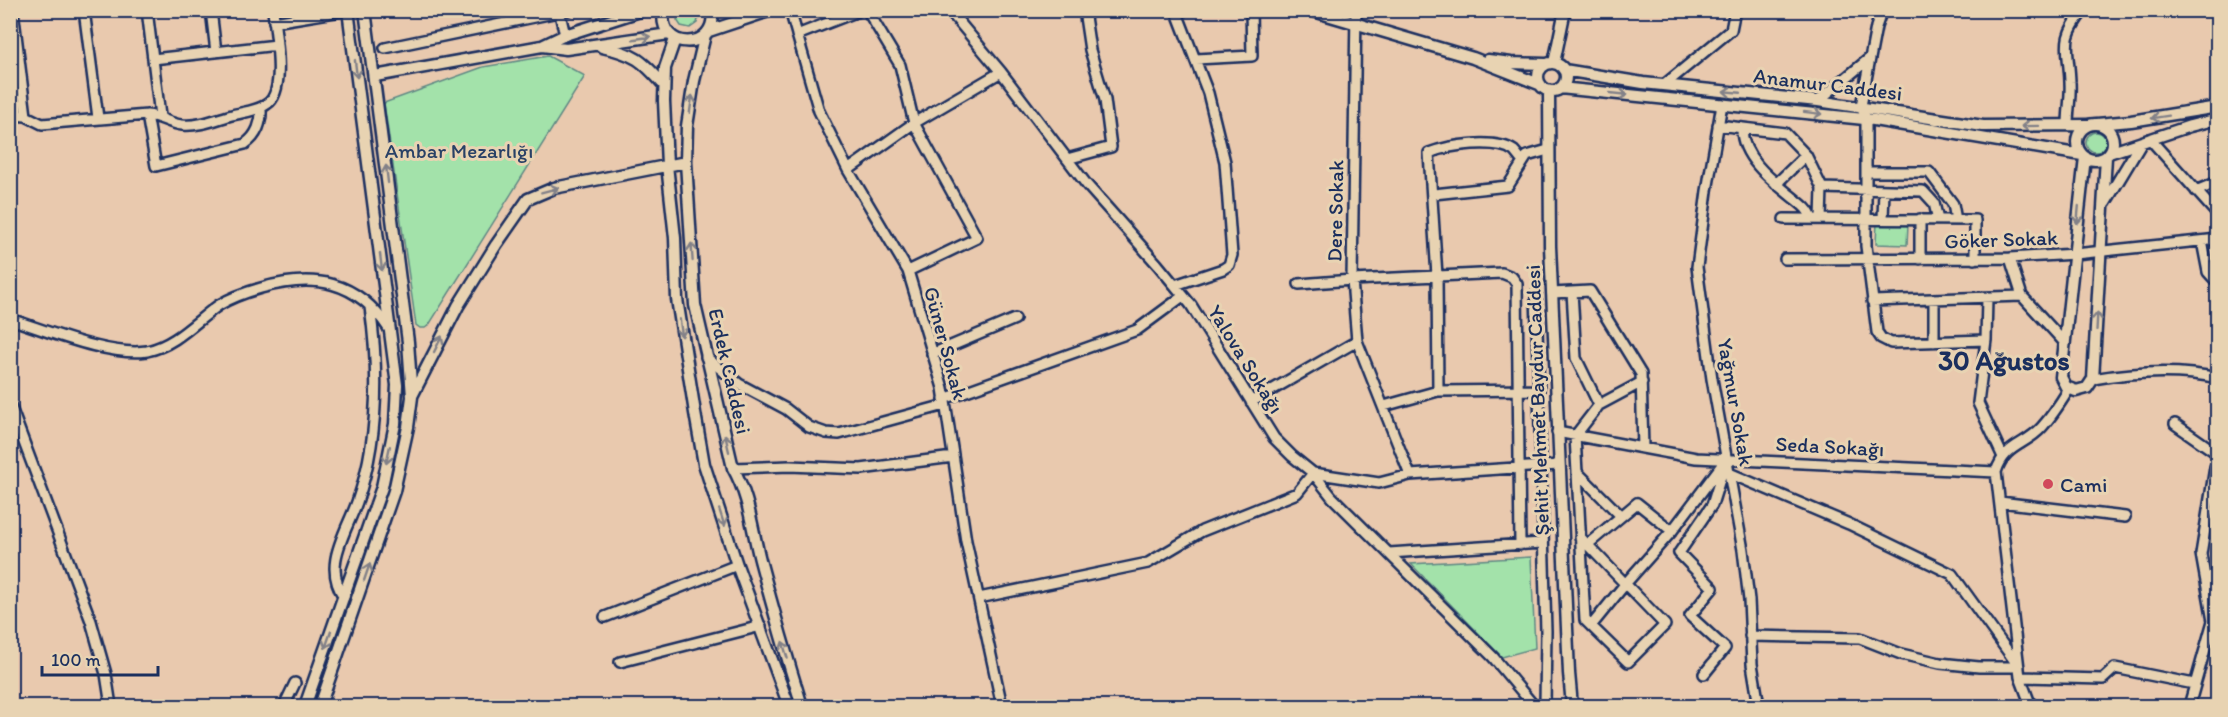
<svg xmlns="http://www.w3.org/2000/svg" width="2228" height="717" viewBox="0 0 2228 717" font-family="Itim,sans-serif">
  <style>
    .green { fill: #a3e2aa; stroke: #5f8884; stroke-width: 1.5 }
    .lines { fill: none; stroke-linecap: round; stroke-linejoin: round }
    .minor-casing { stroke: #1b2f5e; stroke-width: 14 }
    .tertiary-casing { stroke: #1b2f5e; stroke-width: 15 }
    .minor { stroke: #e8d3b2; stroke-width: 9 }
    .tertiary { stroke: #e8d3b2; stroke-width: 10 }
    .oneway { stroke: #828188 }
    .poi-dot { fill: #d1495b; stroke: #e8d3b2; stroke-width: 2 }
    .labels { text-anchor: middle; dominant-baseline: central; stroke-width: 6; stroke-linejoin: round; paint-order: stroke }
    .street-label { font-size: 21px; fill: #1b2f5e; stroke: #e8d3b2 }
    .park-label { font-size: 21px; fill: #294166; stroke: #e8d3b2 }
    .poi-label { font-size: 21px; fill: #1b2f5e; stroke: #e8d3b2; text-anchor: start }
    .district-label { font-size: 27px; font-weight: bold; fill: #1b2f5e; stroke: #e8d3b2 }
  </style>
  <rect width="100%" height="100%" fill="#e9c9ae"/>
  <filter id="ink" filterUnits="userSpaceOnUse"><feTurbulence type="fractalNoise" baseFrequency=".0167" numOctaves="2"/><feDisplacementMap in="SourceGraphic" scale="12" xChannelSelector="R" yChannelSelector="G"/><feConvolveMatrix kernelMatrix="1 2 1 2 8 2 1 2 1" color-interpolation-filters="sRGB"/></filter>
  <g filter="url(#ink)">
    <path class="green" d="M 679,11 L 696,11 L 699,16 L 697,23 L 690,28 L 681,26 L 677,20 Z
      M 548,56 L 585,76 L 429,325 L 425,328 L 420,328 L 416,325 L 384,103 L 483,67 Z
      M2086 142a10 10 0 1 1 20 0a10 10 0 1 1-20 0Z
      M 1877,222 L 1908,224 L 1907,245 L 1876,244 Z
      M 1531,557 L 1535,648 L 1502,657 L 1411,564 Z"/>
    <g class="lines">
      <defs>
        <path id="minor" d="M 13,10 L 26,116
          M 84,10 L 98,118
          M 147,10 L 160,116
          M 211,10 L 216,52
          M 559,10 L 565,35
          M 790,10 L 819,111 L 848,170 L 908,271 L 943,388 L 966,541 L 1002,706
          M 867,10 L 900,65 L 914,123 L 977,238 L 908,271
          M 949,10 L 1001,72 L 1087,185 L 1158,265 L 1191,305 L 1274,438 L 1292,456 L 1313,473 L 1332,497 L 1493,657 L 1534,706
          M 1356,10 L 1352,280 L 1357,341 L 1410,475
          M 1882,10 L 1876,27 L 1861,106 L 1866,119 L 1866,246 L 1877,332 L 1881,338 L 1891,343 L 1986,340 L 1987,298
          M 274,22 L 347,10
          M 797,35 L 861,10
          M 385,48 L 568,10
          M 153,59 L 277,45
          M 1196,59 L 1252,56 L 1251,10
          M 1664,85 L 1731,30 L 1735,10
          M 1818,101 L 1870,58
          M 1722,104 L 1707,191 L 1697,267 L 1712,379 L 1743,550 L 1749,600 L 1752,664 L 1759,706
          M 10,115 L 26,116 L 42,124 L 147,115 C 161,116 169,124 182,125 C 198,127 217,119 232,115 C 243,112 258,111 267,104 C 287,91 275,32 273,10
          M 147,115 L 156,166 L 245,144 C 257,136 262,122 261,108
          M 1718,125 L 1785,133 L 1806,155 L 1822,188 L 1923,191 L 1934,203 L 1938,220
          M 2068,125 C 2068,111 2071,96 2070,82 C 2069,47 2059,41 2084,10
          M 1742,128 C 1741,156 1770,179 1790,195 C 1798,202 1809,208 1812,219
          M 2150,139 L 2218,215
          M 1067,159 L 1111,147 L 1105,100 L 1090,50 L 1084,10
          M 1523,162 C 1520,159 1517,154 1514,151 C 1496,138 1449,145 1429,153 L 1437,276 L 1438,391 L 1538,390
          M 848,170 L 914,123 L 1001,72
          M 1866,172 L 1929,172 L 1953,204 L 1956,220
          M 1776,184 L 1806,155
          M 2196,191 L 2218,182
          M 1434,194 L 1508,186 L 1527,156 L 1548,150
          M 1784,219 L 1975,220 L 1975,259
          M 1821,219 L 1822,188
          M 1883,219 L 1884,190
          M 2202,241 L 2208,272 L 2218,283
          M 2010,258 L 2022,296 L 2065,343
          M 1785,259 L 2010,258 L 2075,254 L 2218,239
          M 1920,259 L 1920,219
          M 1299,284 L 1352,280 L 1502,273 L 1512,277 L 1517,284 L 1520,545
          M 1175,285 L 1223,269 L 1229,265 L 1232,255 L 1225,162 L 1208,93 L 1176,10
          M 1572,292 L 1576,358 L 1599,405
          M 1552,293 L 1590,291 L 1641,374 L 1643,448
          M 1536,294 L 1546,631 L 1545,706
          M 1934,299 L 1934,342
          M 1872,301 L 2022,296
          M 10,319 C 48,331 110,357 147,351 C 176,345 196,321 219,305 C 232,297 247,292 261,288 C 314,273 357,280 389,329
          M 1986,340 L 1978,403 L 2003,457
          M 932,354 L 1015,319
          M 706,357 L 739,384 L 786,409 L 809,427 L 826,433 L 839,434 L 945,405
          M 2093,379 C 2134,372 2177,369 2218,378
          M 944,399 L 1137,330 L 1183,296
          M 1251,402 L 1357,341
          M 10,405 L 91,621 L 106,674 L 111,706
          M 1384,406 L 1438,391
          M 2175,424 L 2218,454
          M 1557,432 L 1696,458 L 1996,472
          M 733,468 L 790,466 L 861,469 L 953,457
          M 1577,472 L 1621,516
          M 1729,473 L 1849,524 L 1952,574 L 2019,667
          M 2000,502 L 2125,517
          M 1580,537 L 1665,625 L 1628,662 L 1585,620 L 1575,436 L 1599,405 L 1642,382
          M 1587,545 L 1637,503 L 1672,531
          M 1389,553 L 1542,543
          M 344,597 C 322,565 346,533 357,502 C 379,440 379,371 370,307
          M 979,598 L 1148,563 L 1202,531 L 1297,493 L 1313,473 L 1379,483 L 1410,475 L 1559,465
          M 605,617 L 737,565
          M 1591,626 L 1626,583 L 1672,531 L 1721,466
          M 1750,636 L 1860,638 L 1901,654 L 1940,663 L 1979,667 L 2019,667
          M 620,662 L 761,626
          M 1704,674 L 1725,648 L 1690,616 L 1713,588 L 1679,553 L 1712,505 L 1726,460
          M 2020,677 L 2103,679 L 2115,668 L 2194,684
          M 284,706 L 295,683
          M 2031,706 L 2020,677 L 1996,472 C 2005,444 2025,446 2042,427 C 2052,416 2061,402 2069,389
          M 2189,706 L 2213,621 L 2201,554 L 2215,467 L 2218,462"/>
        <path id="tertiary" d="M 664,10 C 656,52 719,52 712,10
          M 1310,10 L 1473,58 L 1539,84
          M 709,31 L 772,10
          M 705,35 L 694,81 L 687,126 L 686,162 L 695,305 L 733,468 C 749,496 752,529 760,560 C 773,609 787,658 802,706
          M 675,39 L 665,68 L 664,101 L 667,165 L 675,238 L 677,299 L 695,413 L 704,464 L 737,565 L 789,706
          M 542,46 L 566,49 L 669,34
          M 602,47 C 635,54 642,60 664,85
          M 1488,60 L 1511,63 L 1546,64
          M1538 77a14 14 0 1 1 28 0a14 14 0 1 1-28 0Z
          M 1554,63 L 1565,10
          M 1564,70 L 1643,83 L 1818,101 L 1983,126 L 2088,125
          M 375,76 L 542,46 L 565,35 L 643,10
          M 1560,88 L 1874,120 L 2082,155
          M 1549,91 L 1550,246 L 1569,673 L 1572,706
          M2077 142a18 18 0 1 1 36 0a18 18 0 1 1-36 0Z
          M 2097,124 L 2131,121 L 2218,107
          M 2109,153 L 2190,126 L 2218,119
          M 2085,157 L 2061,377 L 2066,387 L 2076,391 L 2087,388 L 2093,379 L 2106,157
          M 2105,203 L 2141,143
          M 412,396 L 458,306 L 496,245 L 528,199 L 554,188 L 686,162
          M 305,706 L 382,487 L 395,424 L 397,385 L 348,10
          M 320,706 L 394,491 L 408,427 L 412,397 L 408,342 L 365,10"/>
      </defs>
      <use href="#minor" class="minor-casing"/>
      <use href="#tertiary" class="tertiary-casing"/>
      <use href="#minor" class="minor"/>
      <use href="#tertiary" class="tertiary"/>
    </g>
    <defs><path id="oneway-shaft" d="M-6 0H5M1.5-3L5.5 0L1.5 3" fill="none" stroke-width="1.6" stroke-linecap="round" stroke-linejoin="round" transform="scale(1.5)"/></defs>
    <g class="oneway">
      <use href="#oneway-shaft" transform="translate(642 38) rotate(-8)"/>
      <use href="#oneway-shaft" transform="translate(356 69) rotate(83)"/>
      <use href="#oneway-shaft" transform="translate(1732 92) rotate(-175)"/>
      <use href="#oneway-shaft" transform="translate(1619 94) rotate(6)"/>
      <use href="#oneway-shaft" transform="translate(691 104) rotate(-82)"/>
      <use href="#oneway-shaft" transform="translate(1813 113) rotate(7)"/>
      <use href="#oneway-shaft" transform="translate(2160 117) rotate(171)"/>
      <use href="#oneway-shaft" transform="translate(2030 126) rotate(179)"/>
      <use href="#oneway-shaft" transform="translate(387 174) rotate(-97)"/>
      <use href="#oneway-shaft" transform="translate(550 190) rotate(-15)"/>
      <use href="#oneway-shaft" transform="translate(2078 215) rotate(95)"/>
      <use href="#oneway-shaft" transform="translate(692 252) rotate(-94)"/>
      <use href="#oneway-shaft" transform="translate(381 262) rotate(83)"/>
      <use href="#oneway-shaft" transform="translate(2097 321) rotate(-87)"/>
      <use href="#oneway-shaft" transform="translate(681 328) rotate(82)"/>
      <use href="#oneway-shaft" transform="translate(438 344) rotate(-64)"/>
      <use href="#oneway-shaft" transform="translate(727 443) rotate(-103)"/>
      <use href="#oneway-shaft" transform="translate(388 455) rotate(102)"/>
      <use href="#oneway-shaft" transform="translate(722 518) rotate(72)"/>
      <use href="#oneway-shaft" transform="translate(367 572) rotate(-71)"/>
      <use href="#oneway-shaft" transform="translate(328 640) rotate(109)"/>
      <use href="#oneway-shaft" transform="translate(785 650) rotate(-107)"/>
    </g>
  </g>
  <circle class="poi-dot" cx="2048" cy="484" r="6"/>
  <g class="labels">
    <g class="street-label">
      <text transform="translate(1828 84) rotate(7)">Anamur Caddesi</text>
      <text transform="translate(1335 211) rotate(-89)">Dere Sokak</text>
      <text transform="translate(2001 239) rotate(-2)">Göker Sokak</text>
      <text transform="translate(946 343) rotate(75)">Güner Sokak</text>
      <text transform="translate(1246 359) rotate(58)">Yalova Sokağı</text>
      <text transform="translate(730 371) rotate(77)">Erdek Caddesi</text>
      <text transform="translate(1537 400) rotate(-92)">Şehit Mehmet Baydur Caddesi</text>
      <text transform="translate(1736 402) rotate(80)">Yağmur Sokak</text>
      <text transform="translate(1830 446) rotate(3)">Seda Sokağı</text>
    </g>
    <g class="park-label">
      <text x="459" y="150">Ambar Mezarlığı</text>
    </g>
    <g class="poi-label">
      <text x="2060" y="484">Cami</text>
    </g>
    <g class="district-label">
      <text x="2004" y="360">30 Ağustos</text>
    </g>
  </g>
  <rect width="2228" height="717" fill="none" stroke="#e8d3b2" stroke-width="36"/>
  <rect x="18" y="18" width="2192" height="681" fill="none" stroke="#1b2f5e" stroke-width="2" filter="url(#ink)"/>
  <path d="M42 666v9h116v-9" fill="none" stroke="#1b2f5e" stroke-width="3"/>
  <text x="51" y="666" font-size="18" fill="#1b2f5e" stroke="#e8d3b2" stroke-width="4.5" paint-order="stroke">100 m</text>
</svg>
